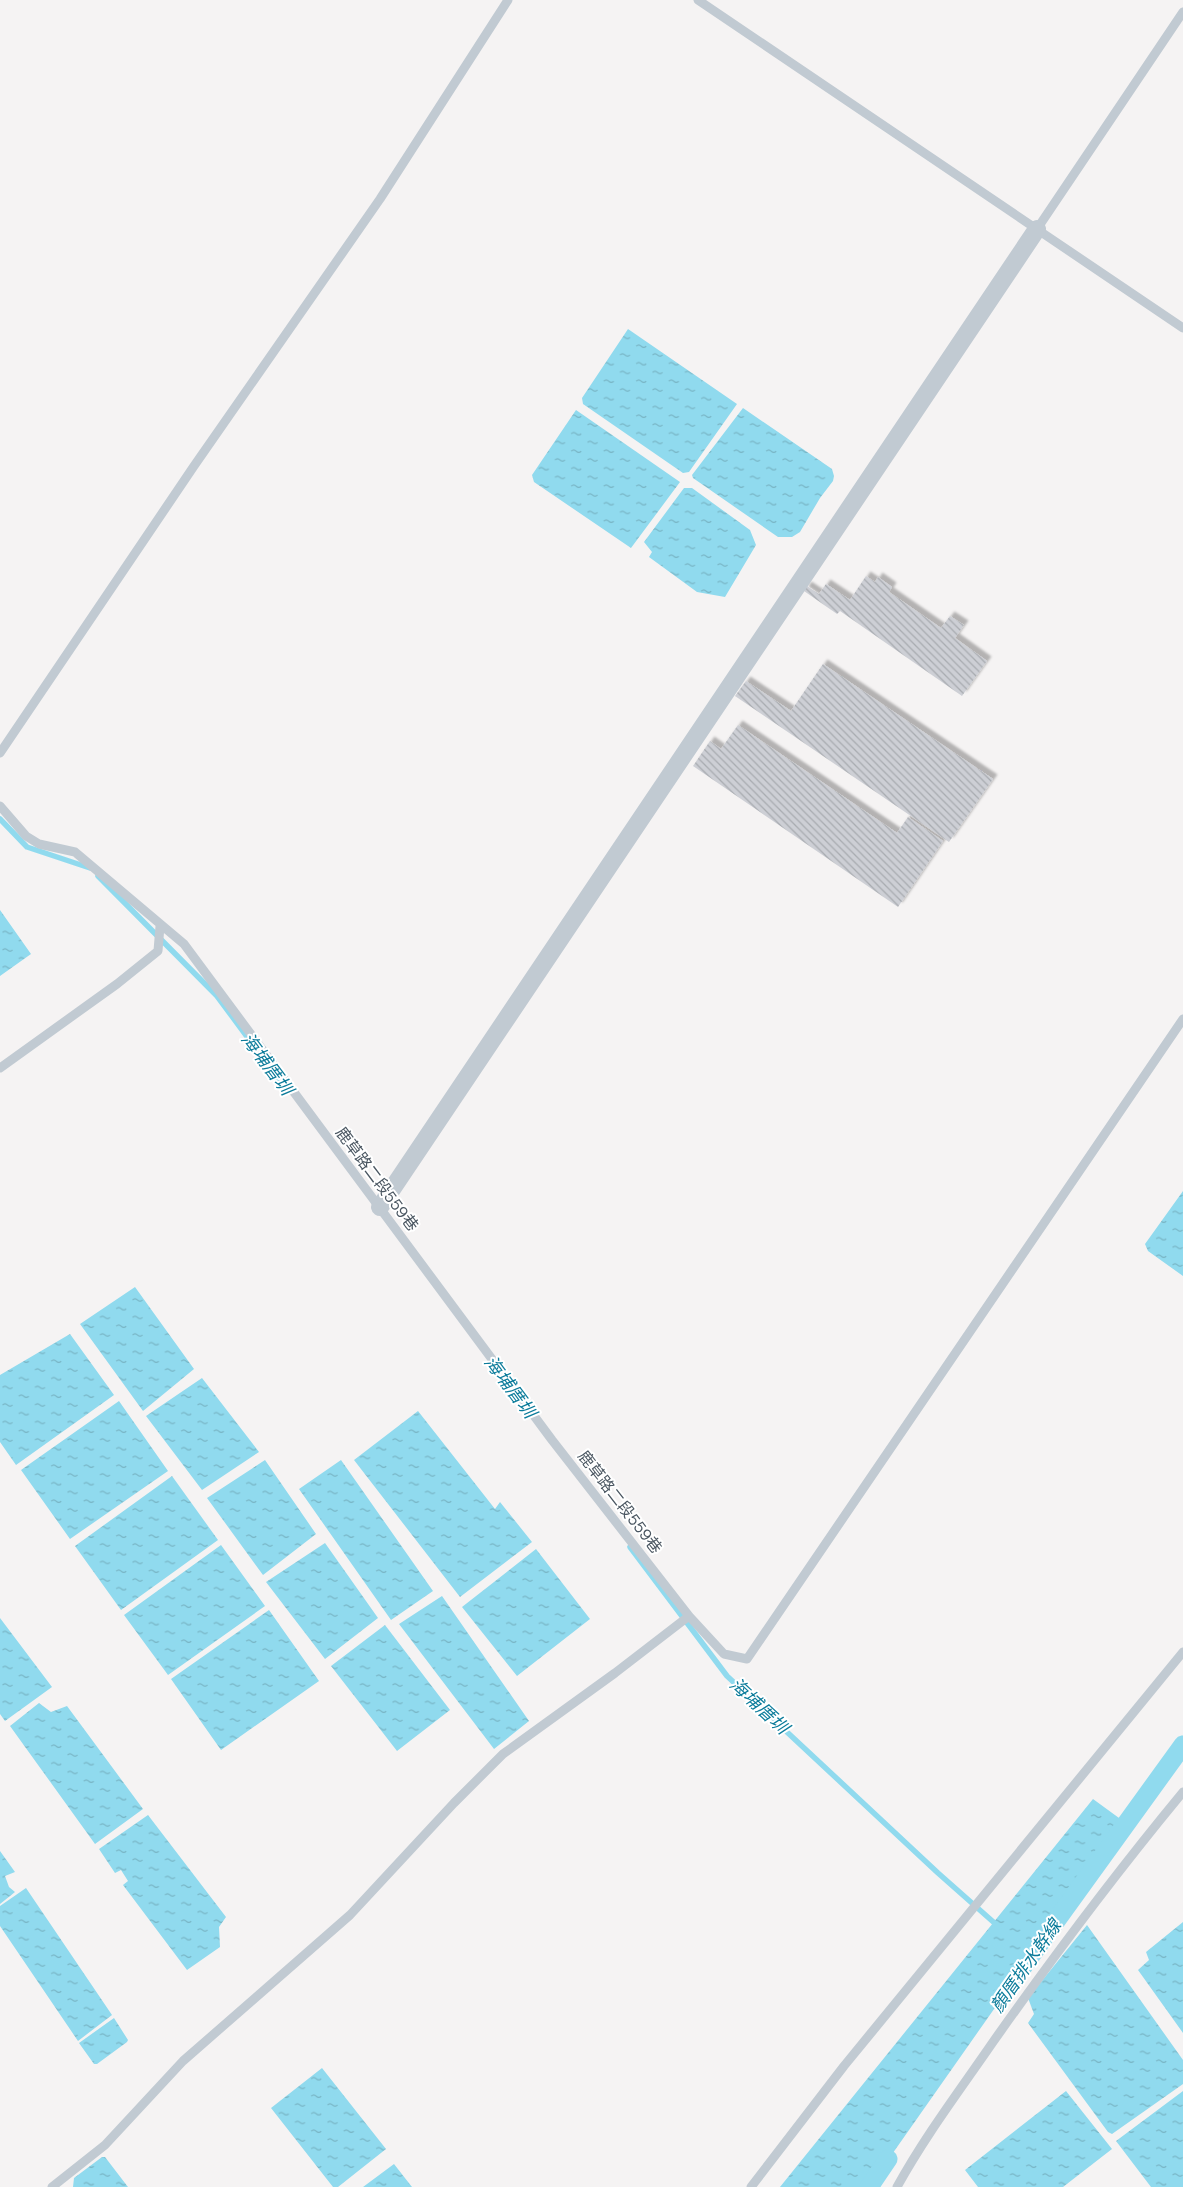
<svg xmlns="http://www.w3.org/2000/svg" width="1183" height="2187" viewBox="0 0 1183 2187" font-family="'DM Sans','Noto Sans TC',sans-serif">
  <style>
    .water { fill: url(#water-ripples) }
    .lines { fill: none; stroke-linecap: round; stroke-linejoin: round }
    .stream { stroke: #90daee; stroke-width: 5.5 }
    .canal { stroke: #90daee; stroke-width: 19 }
    .building { fill: url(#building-back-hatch); filter: url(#shadow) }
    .lane { stroke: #c1cad2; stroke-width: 9 }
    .street { stroke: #c1cad2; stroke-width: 18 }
    .labels { text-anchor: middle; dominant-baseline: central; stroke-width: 4; stroke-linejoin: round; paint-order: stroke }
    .street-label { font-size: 16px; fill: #4a5661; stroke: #fff }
    .water-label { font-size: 18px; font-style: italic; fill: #0c7c9b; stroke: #fff }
  </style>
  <defs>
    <pattern id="water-ripples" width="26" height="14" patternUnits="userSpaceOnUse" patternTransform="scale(1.25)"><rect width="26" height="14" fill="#90daee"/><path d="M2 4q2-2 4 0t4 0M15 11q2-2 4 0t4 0" fill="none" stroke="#78b4c4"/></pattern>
    <pattern id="building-back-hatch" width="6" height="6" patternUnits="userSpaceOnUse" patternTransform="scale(1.25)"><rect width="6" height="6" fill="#cdcfd5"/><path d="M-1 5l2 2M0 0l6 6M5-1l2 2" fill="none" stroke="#a8abb0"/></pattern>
    <filter id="shadow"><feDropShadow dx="4.5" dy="-4.5" stdDeviation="1" flood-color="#0004"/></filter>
  </defs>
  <rect width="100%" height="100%" fill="#f5f3f3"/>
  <path class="water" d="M 628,329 L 737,404 L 689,472 L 683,473 L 583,404 L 582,398 Z
    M 743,408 L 832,469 L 834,476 L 833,481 L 820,498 L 800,532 L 792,537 L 778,537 L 693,478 L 692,475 Z
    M 576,410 L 680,482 L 631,548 L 534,482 L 532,475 Z
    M 684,488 L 692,488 L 750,530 L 756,545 L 725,597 L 697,592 L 649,557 L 652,552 L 644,542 Z
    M 0,910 L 31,954 L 0,976 Z
    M 1183,1191 L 1183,1276 L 1148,1251 L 1145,1244 Z
    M 135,1287 L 194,1369 L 143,1411 L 80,1324 Z
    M 70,1334 L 114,1395 L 16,1465 L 0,1442 L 0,1375 Z
    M 202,1378 L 259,1452 L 202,1490 L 146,1416 Z
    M 119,1401 L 168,1471 L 70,1539 L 21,1470 Z
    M 418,1411 L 495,1509 L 500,1502 L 532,1542 L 460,1597 L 354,1460 Z
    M 265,1460 L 316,1534 L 263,1575 L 207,1498 Z
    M 341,1460 L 433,1591 L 391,1620 L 299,1489 Z
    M 172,1476 L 218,1540 L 121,1610 L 75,1546 Z
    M 325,1543 L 378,1618 L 325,1659 L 266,1582 Z
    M 221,1545 L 265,1606 L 168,1675 L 124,1615 Z
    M 536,1549 L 590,1619 L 517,1676 L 462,1607 Z
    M 442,1596 L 529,1721 L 494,1749 L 399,1624 Z
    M 269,1610 L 319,1681 L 221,1750 L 171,1679 Z
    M 0,1618 L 52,1687 L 5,1721 L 0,1714 Z
    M 385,1625 L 450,1710 L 397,1751 L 331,1666 Z
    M 39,1703 L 51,1712 L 67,1706 L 143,1809 L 95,1844 L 10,1726 Z
    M 1093,1799 L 1130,1826 L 1065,1908 L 869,2187 L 780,2187 Z
    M 148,1815 L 226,1917 L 219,1927 L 220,1947 L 187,1970 L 123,1885 L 128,1881 L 121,1870 L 115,1873 L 99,1849 Z
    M 0,1851 L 15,1872 L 5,1876 L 9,1887 L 15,1892 L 0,1904 Z
    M 26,1888 L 112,2015 L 78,2041 L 0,1926 L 0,1906 Z
    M 1183,1922 L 1183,2033 L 1138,1970 L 1149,1960 L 1146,1952 Z
    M 1087,1925 L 1183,2060 L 1183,2084 L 1112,2134 L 1108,2132 L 1028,2023 L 1034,2014 L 1028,1998 Z
    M 114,2018 L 128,2040 L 127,2042 L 97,2064 L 94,2064 L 79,2043 Z
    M 322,2068 L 386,2149 L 338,2187 L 333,2187 L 271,2108 Z
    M 1066,2091 L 1112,2149 L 1063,2187 L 978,2187 L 965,2170 Z
    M 1183,2091 L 1183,2187 L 1151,2187 L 1116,2141 Z
    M 102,2157 L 105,2157 L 128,2187 L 73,2187 L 74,2178 Z
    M 394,2164 L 412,2187 L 363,2187 Z"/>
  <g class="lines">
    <path class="stream" d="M 0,819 L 27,847 L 90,868
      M 98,876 L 217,996 L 282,1084
      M 630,1547 L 727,1676 L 938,1873 L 999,1927"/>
    <path class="canal" d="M 1001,1997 L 1183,1745
      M 869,2187 L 888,2159"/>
  </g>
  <path class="building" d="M 866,576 L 875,582 L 878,577 L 892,587 L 889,592 L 941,628 L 950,616 L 964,625 L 955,638 L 987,661 L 962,696 L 840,611 L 837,614 L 804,591 L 807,586 L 819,594 L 826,584 L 850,600 Z
    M 823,664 L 993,779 L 949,842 L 735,696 L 746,681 L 791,711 Z
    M 738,725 L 897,833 L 908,817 L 943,841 L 898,907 L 693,766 L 710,741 L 721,749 Z"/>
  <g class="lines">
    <path class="lane" d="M 698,0 L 1183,328
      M 1037,229 L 1183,12
      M 0,753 L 194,466 L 380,199 L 508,0
      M 0,806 L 26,836 L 39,844 L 75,852 L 184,944 L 552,1440 L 689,1616 L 724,1654 L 747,1659 L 1183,1019
      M 0,1068 L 117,984 L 158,951 L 160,926
      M 52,2187 L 105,2145 L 183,2061 L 350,1915 L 454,1803 L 503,1754 L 615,1673 L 689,1616
      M 751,2187 L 844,2066 L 1183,1652
      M 897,2187 C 925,2136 960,2090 993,2042 C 1053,1957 1116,1873 1183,1792"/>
    <path class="street" d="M 380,1207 L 1037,229"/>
  </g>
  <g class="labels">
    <g class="street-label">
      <text transform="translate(377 1179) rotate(53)">鹿草路二段559巷</text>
      <text transform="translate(620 1502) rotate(52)">鹿草路二段559巷</text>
    </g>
    <g class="water-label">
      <text transform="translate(267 1064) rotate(53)">海埔厝圳</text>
      <text transform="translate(510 1387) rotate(53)">海埔厝圳</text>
      <text transform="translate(759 1706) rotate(43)">海埔厝圳</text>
      <text transform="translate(1026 1966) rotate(-55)">顏厝排水幹線</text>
    </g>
  </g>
</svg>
